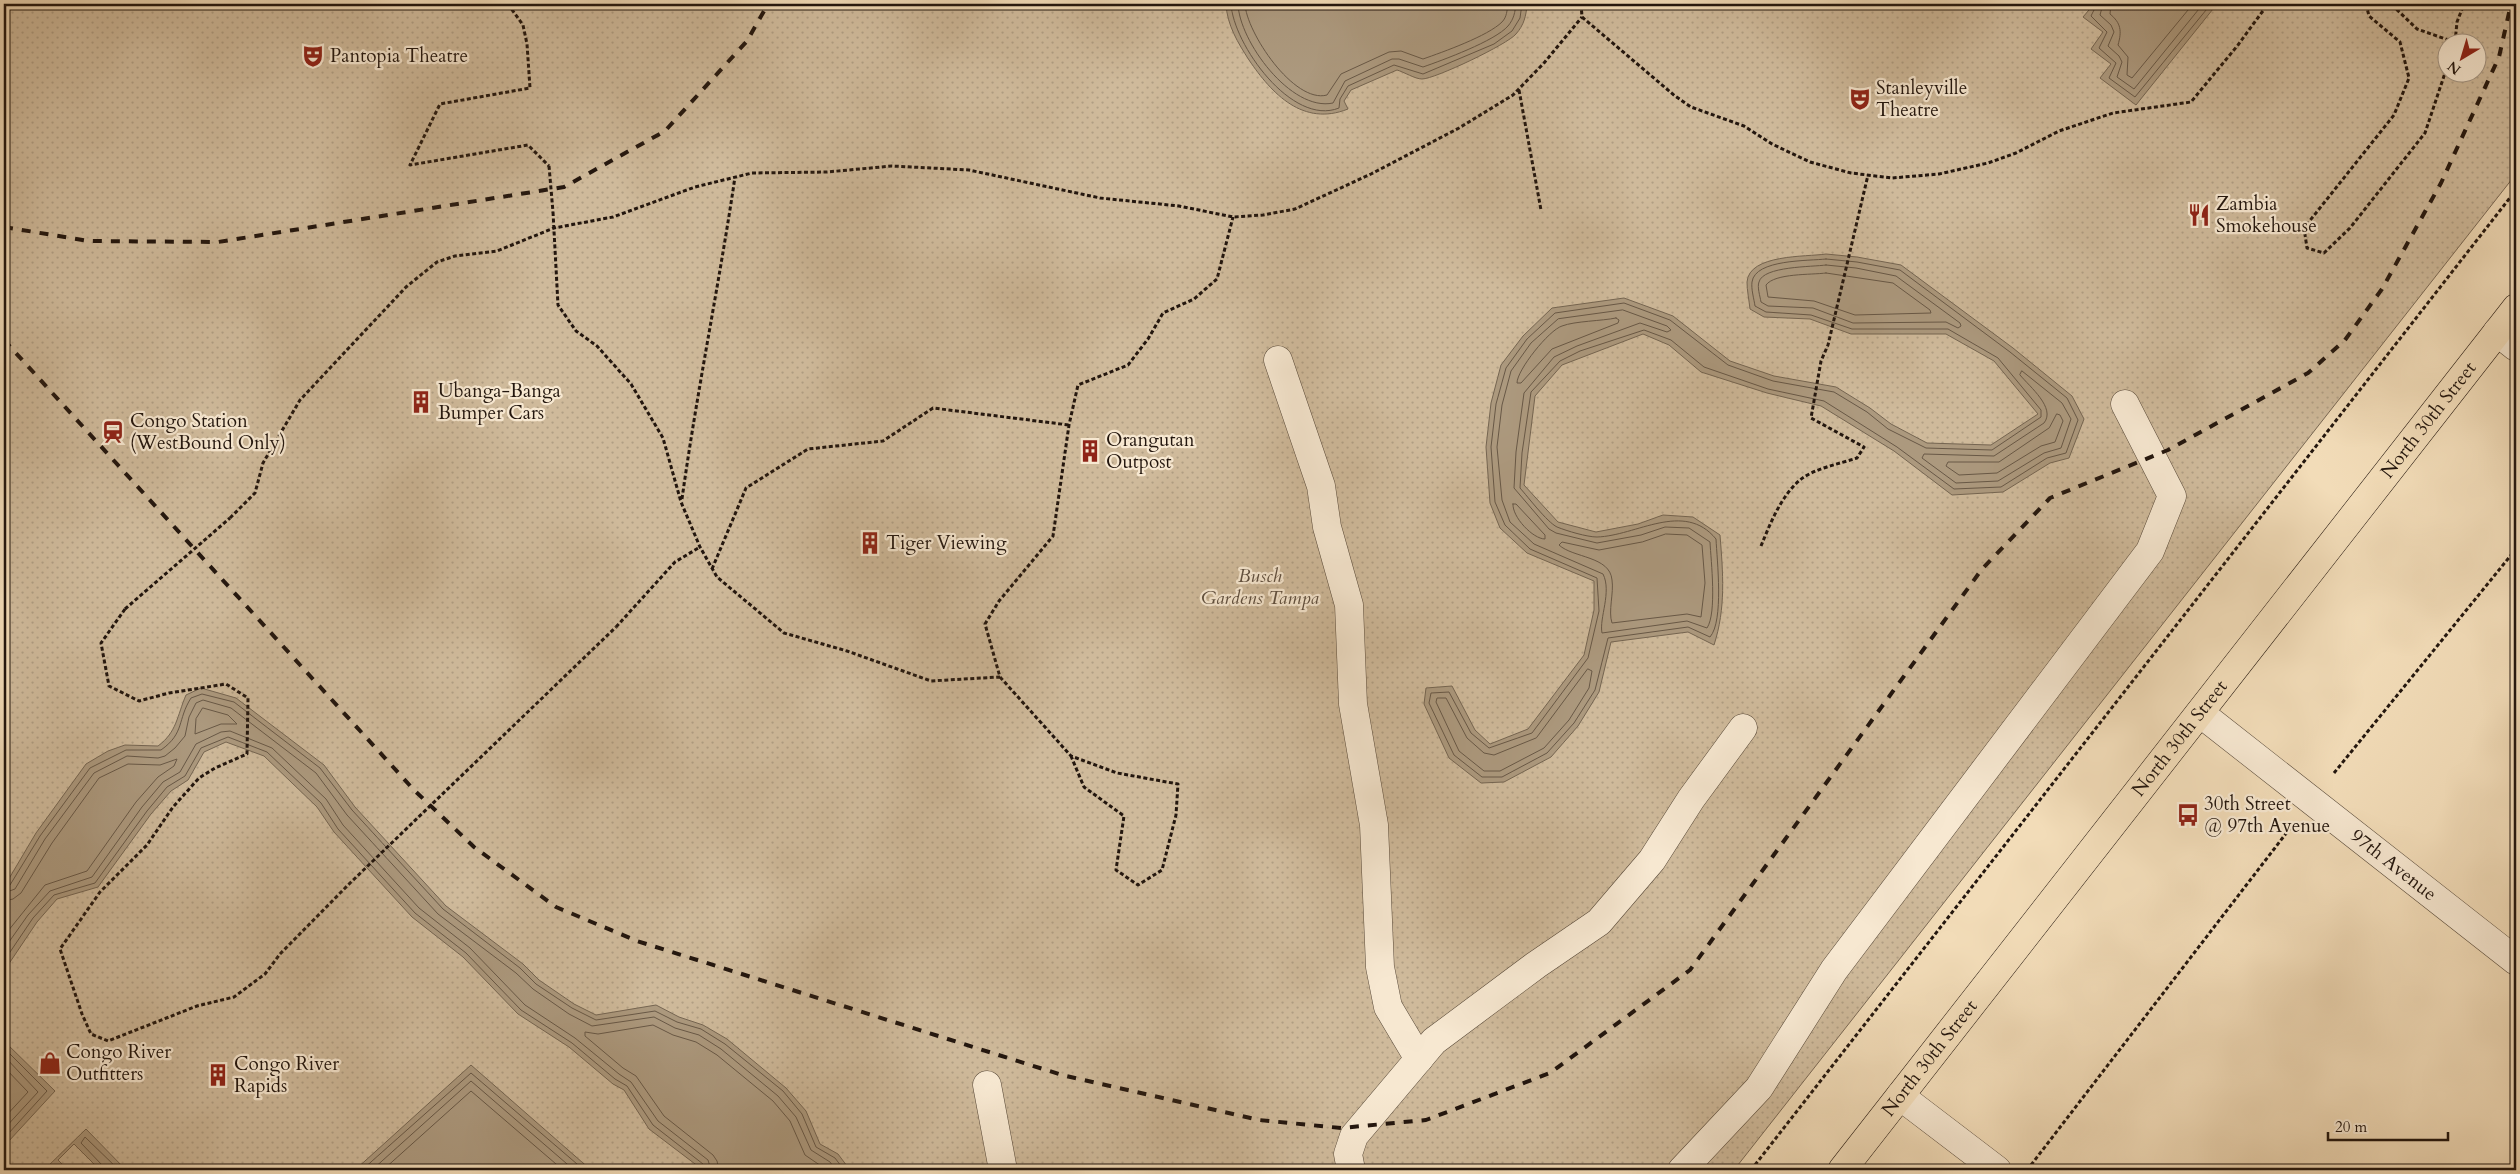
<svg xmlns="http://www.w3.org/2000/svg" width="2520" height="1174" viewBox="0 0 2520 1174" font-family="Cardo,serif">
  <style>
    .park { fill: url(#park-dots); stroke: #796854; fill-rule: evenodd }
    .water { fill: #ac997e; stroke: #756551 }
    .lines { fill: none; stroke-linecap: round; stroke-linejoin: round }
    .shore { stroke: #685846; stroke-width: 1 }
    .minor-casing { stroke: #574838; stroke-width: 29 }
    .major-casing { stroke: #23160e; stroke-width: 29 }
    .path { stroke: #23160e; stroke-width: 3; stroke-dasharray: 4 2.5; stroke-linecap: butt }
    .minor { stroke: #f7e8d1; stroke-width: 28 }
    .major { stroke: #f2dcb8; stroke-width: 28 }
    .rail { stroke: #23160e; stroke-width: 4; stroke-dasharray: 9 9; stroke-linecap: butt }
    .path-bridge { stroke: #23160e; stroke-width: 3; stroke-dasharray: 4 2.5; stroke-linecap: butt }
    .labels { text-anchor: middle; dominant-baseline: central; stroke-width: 4.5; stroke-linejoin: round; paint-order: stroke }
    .poi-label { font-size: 19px; fill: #23160e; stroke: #f7e8d1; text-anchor: start }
    .street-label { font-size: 19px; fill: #23160e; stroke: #f7e8d1 }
    .park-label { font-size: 19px; font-style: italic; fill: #5f4f3f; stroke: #f7e8d1 }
  </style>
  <defs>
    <pattern id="park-dots" width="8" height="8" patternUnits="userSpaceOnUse" patternTransform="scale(1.25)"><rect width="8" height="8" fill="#cfba9b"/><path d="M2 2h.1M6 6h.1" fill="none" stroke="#b19f84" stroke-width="1.8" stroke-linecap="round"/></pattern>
  </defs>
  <rect width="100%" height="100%" fill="#f2dcb8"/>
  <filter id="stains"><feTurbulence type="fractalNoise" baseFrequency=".004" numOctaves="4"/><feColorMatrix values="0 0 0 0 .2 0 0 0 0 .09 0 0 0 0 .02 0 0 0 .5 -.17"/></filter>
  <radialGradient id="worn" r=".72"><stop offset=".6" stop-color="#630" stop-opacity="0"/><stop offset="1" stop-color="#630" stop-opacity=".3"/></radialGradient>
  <path class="park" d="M 4,4 L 2516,4 L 2516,174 L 1734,1170 L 4,1170 ZM 2448,42 L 2478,42 L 2478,72 L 2448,72 Z"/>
  <path class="water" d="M 1226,4 L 1527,4 L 1527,5 C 1526,16 1524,25 1516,34 C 1508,44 1435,79 1422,79 C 1415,79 1404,72 1397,70 L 1351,90 L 1344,101 L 1348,109 C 1303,127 1272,94 1249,60 C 1238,43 1227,25 1226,4 Z
    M 2094,4 L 2217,4 L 2136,105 L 2100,78 L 2111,64 L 2091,49 L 2103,32 L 2083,17 Z
    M 1826,254 L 1857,257 L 1901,265 L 2013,348 L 2072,396 L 2084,419 L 2069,458 L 2050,463 L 2003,492 L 1952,495 L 1894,451 L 1821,406 L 1767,393 L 1701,372 L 1669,345 L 1643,334 L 1562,365 L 1535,396 L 1524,485 L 1558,522 L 1596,532 L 1638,524 L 1663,515 L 1693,517 L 1720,535 C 1723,573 1726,608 1714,645 L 1688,632 L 1611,642 L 1599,692 L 1578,726 L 1551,757 L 1504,782 L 1481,783 L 1449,758 L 1424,704 L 1426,688 L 1452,686 L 1475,730 L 1490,744 L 1528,729 L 1584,655 L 1594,610 L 1594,581 L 1527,553 L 1500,528 L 1490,503 L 1486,447 L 1491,403 L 1501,365 L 1523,336 L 1552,308 L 1624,298 L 1673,316 L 1730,361 L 1774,376 L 1836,387 L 1870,408 L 1891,424 L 1927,443 L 1991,445 L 2038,414 L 1994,361 L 1946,334 L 1851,334 L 1810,319 L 1764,317 L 1750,309 C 1749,300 1747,290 1747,282 C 1749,254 1806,257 1826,254 Z
    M 201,688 L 236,698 L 324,765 L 355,807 L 446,906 L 523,964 L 539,980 L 574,1004 L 596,1015 L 656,1005 L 679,1017 L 703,1025 L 727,1039 L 786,1088 L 806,1111 L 820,1144 L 838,1154 L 850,1170 L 703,1170 L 649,1129 L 624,1090 L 613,1084 L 569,1047 L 518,1014 L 463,957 L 412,917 L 334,832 L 317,807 L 264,756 L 226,742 L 204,752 L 188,780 L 171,791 L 151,814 L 98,887 L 57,899 L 37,922 L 4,971 L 4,887 L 36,833 L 86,764 L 108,751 L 125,745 L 158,746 C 177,732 177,716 186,695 Z
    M 4,1041 L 55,1091 L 8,1142 L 4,1138 Z
    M 471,1065 L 591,1170 L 355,1170 Z
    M 86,1129 L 126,1170 L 100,1170 L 74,1144 L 58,1160 L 68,1170 L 44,1170 Z"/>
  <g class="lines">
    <path class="shore" d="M 1231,4 C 1233,44 1292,127 1339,108 L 1340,99 L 1348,86 L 1394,65 L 1423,74 L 1494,44 L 1512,31 L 1520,18 L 1522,4
      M 1238,4 C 1239,41 1291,112 1333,103 L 1345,81 L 1392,59 L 1399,59 L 1423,67 C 1443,60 1495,41 1508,26 C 1514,19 1515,12 1516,4
      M 1245,4 C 1246,32 1294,104 1327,95 L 1341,74 L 1389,52 L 1401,51 L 1423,59 C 1443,52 1488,36 1502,22 C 1507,17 1507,10 1508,4
      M 2097,4 L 2091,16 L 2107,32 L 2099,48 L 2116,63 L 2109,78 L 2135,97 L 2211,4
      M 2103,4 L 2100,15 L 2111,25 L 2114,32 L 2108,46 L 2119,56 L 2122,62 L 2117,77 L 2134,89 L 2203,4
      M 2111,4 L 2110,14 C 2121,23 2122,31 2118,45 L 2128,57 L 2127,75 L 2132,78 L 2193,4
      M 1826,259 L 1857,262 L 1900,270 L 2010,352 L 2067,398 L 2078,420 L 2066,453 L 2047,458 L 2001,487 L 1954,489 L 1897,447 L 1824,401 L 1768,389 L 1704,367 L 1671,340 L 1644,330 L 1580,351 L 1560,361 L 1531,392 L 1522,453 L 1520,488 C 1528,497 1547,522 1557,527 C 1567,531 1587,537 1597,537 C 1636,536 1684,500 1716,539 C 1717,560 1724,621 1710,637 L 1688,627 L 1608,638 L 1595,690 L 1574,723 L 1547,753 L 1502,777 L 1482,777 L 1454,755 L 1429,703 L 1431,693 L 1449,692 L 1471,733 L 1489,748 L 1532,733 L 1588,658 L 1599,611 L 1597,578 L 1530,549 L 1505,525 L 1495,502 L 1491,447 L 1496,404 L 1506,368 L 1527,339 L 1555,313 L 1624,303 L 1670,320 L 1728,365 L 1773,381 L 1834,392 L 1867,412 L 1888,429 L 1926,448 L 1992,450 L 2041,417 L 2041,410 L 1998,358 L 1948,329 L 1852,329 L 1811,315 L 1766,312 L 1755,306 C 1754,299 1751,289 1752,282 C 1755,259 1809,261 1826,259 Z
      M 1826,265 L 1856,268 L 1896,276 L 1960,323 L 1961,326 L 1958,328 L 1946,322 L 1853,323 L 1813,308 L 1768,306 L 1761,302 C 1760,296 1757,287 1759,282 C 1763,266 1812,267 1826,265 Z
      M 1826,273 L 1893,283 L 1930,310 L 1931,313 L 1855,315 L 1814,301 L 1768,297 L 1766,285 C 1775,273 1811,275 1826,273 Z
      M 1623,310 L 1667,326 L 1671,330 L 1667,332 L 1640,323 L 1577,346 L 1554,357 L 1524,393 L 1516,452 L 1514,488 L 1549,529 L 1556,533 L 1597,543 L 1641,535 L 1665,527 L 1689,528 L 1710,542 C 1711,561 1717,613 1707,628 L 1687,621 L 1602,633 C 1599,618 1612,592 1603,574 L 1534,544 L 1510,522 L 1502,500 L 1497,447 L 1502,405 L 1511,371 L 1531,343 L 1558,319 Z
      M 1616,318 L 1619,320 L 1618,323 L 1552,349 L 1521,383 L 1517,383 C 1517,370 1549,330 1562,326 C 1575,321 1602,321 1616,318 Z
      M 2022,371 L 2062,403 L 2071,419 L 2061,448 L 2044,453 L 1998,481 L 1956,483 L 1922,458 L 1924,454 L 1994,456 L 2044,423 C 2056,408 2030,387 2020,375 Z
      M 2057,414 L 2060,415 L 2063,421 L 2055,442 L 2041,446 L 1997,473 L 1959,475 L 1946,466 L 1948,462 L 1999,462 L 2049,428 Z
      M 1513,504 L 1516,504 L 1545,535 L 1545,539 C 1533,539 1512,517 1513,504 Z
      M 1666,534 L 1687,535 L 1702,545 L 1705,583 L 1701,617 L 1687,614 L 1612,623 C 1608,611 1614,593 1612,580 C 1610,556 1573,558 1559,545 L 1562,542 L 1599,550 L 1642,542 Z
      M 1588,669 L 1592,671 L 1589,688 L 1569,720 L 1544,748 L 1500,771 L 1484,771 L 1459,751 L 1436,702 L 1437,698 L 1446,698 L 1467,738 L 1484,753 L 1494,755 L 1536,738 Z
      M 203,708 L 228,715 L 237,724 L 221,724 L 195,734 L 196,719 Z
      M 4,887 L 10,885 L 40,836 L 90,768 L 126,750 L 161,750 C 185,733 177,720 191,698 L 202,694 L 234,702 L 320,768 L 352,810 L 443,909 L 520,968 L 536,984 L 572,1008 L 596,1020 L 655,1011 L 677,1022 L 701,1029 L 725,1044 L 783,1091 L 802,1114 L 816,1147 L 835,1158 L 844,1170
      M 4,893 L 15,889 L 45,839 L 94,773 L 127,756 L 158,758 L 165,756 L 175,748 L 185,736 L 189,717 L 196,703 L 203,700 L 231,708 L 316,773 L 347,815 L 438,914 L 516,973 L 533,989 L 569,1014 L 592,1026 L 654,1017 L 675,1028 L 699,1035 L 721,1049 L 778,1096 L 796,1117 L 811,1150 L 830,1162 L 836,1170
      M 4,901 L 13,899 L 21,893 L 52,843 L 99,778 L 128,764 L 160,765 L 177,759 L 174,766 L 158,777 L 136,802 L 87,871 L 45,885 L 4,936
      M 4,949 L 28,915 L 50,891 L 92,877 L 142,807 L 163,782 L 180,772 L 196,744 L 221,732 L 230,731 L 272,748 L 326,799 L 343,825 L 419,908 L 470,948 L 525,1005 L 575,1038 L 619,1074 L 631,1082 L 658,1121 L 708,1160 L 711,1170
      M 4,961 L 33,918 L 54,895 L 95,883 L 147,811 L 167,787 L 185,776 L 201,748 L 228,737 L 267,752 L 321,803 L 338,829 L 415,913 L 466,953 L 521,1010 L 572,1043 L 615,1079 L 627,1086 L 653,1125 L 703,1164 L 705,1170
      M 4,1048 L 47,1091 L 8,1134 L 4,1135
      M 4,1056 L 38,1092 L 4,1129
      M 4,1067 L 28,1092 L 4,1118
      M 103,1170 L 102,1165 L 81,1143 L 85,1137 L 119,1170
      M 362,1170 L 471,1073 L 584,1170
      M 372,1170 L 471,1081 L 574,1170
      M 383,1170 L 471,1091 L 563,1170
      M 719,1170 L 717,1161 L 713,1155 L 664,1116 L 636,1076 L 623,1068 L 585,1036 L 585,1032 L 598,1034 L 653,1025 L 673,1035 L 696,1042 L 717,1055 L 773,1101 L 790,1121 L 805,1155 L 827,1170"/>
    <defs>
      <g id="minor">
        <path d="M 2497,332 L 2516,347"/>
        <path d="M 1278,360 L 1321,486 L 1327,527 L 1349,605 L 1353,704 L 1374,825 L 1380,967 L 1388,1007 L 1419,1059"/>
        <path id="s1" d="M 2200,713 L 2516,961"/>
        <path d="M 987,1085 L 1003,1170"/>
        <path d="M 1900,1096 L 1997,1170"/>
        <path d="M 1351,1170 L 1348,1154 L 1354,1136 L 1434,1041 L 1536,965 L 1599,922 L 1652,860 L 1691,799 L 1743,728"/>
        <path d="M 1682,1170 L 1759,1088 L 1834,970 L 2150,551 L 2172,496 L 2125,404"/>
      </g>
      <g id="major">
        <path id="s2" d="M 1842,1170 L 2516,308"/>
      </g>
    </defs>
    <use href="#minor" class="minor-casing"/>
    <use href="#major" class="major-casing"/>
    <path class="path" d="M 508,4 L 523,25 L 527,44 L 530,88 L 440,104 L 410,165 L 528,145 L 549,166
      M 1581,4 L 1582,17 L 1675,96 L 1691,107 L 1744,126 L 1772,144 L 1810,162 L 1851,173 L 1892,178 L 1939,174 L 1988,163 L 2016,153 L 2059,131 L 2113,113 L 2191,102 L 2238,45 L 2268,4
      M 2366,4 L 2369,16 L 2400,42 L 2409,78 L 2394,115 L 2304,228 L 2307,248 L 2324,253 L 2350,228 L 2425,133 L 2448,64
      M 2394,4 L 2394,7 L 2417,29 L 2454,42
      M 2455,42 L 2457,22 L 2464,4
      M 1519,90 L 1541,210
      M 553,212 L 558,305 L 576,331 L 597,346 L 631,384 L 663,438 L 681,502 L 700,547 L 717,577 L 784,633 L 847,651 L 931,681 L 1000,677 L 985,624 L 999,601 L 1053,536 L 1069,425 L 1078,385 L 1128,365 L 1148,339 L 1163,313 L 1194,299 L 1217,279 L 1233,217
      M 682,499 C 697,391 719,285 735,177
      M 230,518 L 255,493 L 263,463 L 300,400 L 406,287 L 437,262 L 455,256 L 497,251 L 554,228 L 613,217 L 695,187 L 752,173 L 827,172 L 892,166 L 969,170 L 1100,198 L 1179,206 L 1233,217 L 1263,215 L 1295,209 L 1371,174 L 1459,128 L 1513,95 L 1544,63 L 1582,17
      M 1761,546 C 1770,524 1781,496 1800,480 C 1815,468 1839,464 1857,458 L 1864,447 L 1811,418 L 1821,361 L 1828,345 L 1868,175
      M 712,569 L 746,488 L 808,449 L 883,441 L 933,408 L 1069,425
      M 125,609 L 101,643 L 109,686 L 139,701 L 169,693 L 226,684 L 248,698 L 247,754 L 215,768 L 199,778 L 173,807 L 147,845 L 100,892 L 60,949 L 82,1014 L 91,1034 L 108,1041 L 197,1006 L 234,997 L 265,974 L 280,954
      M 616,627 L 675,562 L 700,547
      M 1000,677 L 1071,756 L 1117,773 L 1178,784 L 1176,815 L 1162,870 L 1138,885 L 1116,870 L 1124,816 L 1084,787 L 1071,756
      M 2334,773 L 2516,549
      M 2031,1165 L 2291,827
      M 1751,1170 L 2516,190"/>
    <use href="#minor" class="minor"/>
    <use href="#major" class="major"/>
    <path class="rail" d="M 4,227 L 89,241 L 218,242 L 564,187 L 665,131 L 747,41 L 768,4
      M 4,340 L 414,790 L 474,847 L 556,907 L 637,941 L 1062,1075 L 1259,1120 L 1341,1128 L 1426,1120 L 1550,1073 L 1690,970 L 1982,569 L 2050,498 L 2168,450 L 2308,373 L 2345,340 L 2382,289 L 2441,183 L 2499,57 L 2511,4"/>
    <path class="path-bridge" d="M 549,166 L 553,212
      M 125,609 L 230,518
      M 280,954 L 348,885 L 616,627"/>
  </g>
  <defs>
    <symbol id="theatre-bare" viewBox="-9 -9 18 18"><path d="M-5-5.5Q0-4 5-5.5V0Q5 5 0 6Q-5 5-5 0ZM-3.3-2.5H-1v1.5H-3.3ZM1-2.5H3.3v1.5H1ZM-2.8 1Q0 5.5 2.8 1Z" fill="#8f2418" stroke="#f7e8d1" stroke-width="2.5" paint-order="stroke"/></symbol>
    <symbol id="restaurant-bare" viewBox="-9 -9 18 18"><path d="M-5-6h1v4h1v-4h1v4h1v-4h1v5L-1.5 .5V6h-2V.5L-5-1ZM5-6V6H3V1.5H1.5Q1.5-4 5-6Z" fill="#8f2418" stroke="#f7e8d1" stroke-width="2.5" paint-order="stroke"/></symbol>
    <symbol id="building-bare" viewBox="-9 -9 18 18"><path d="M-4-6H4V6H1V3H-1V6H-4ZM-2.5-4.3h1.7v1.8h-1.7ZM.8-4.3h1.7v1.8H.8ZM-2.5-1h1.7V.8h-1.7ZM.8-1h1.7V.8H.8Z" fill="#8f2418" stroke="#f7e8d1" stroke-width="2.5" paint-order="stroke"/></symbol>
    <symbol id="station-bare" viewBox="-9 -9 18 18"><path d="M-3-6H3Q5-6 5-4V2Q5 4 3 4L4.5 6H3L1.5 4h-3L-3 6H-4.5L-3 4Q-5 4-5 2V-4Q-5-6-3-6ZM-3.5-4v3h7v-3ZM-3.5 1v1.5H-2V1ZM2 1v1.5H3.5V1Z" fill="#8f2418" stroke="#f7e8d1" stroke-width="2.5" paint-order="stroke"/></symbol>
    <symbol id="bus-bare" viewBox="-9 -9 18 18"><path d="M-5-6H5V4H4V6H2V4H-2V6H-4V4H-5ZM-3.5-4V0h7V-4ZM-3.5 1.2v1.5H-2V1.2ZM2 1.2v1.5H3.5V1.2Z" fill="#8f2418" stroke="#f7e8d1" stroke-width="2.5" paint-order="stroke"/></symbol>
    <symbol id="shop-bare" viewBox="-9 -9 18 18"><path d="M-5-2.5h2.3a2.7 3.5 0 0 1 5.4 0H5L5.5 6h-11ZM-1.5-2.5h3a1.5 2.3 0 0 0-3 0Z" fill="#8f2418" stroke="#f7e8d1" stroke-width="2.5" paint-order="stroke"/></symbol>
  </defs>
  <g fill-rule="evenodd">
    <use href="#theatre-bare" x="297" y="40" width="32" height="32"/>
    <use href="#theatre-bare" x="1844" y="83" width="32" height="32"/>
    <use href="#restaurant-bare" x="2183" y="199" width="32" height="32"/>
    <use href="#building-bare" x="405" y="386" width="32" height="32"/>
    <use href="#station-bare" x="97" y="416" width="32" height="32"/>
    <use href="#building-bare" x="1074" y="435" width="32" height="32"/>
    <use href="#building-bare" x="854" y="527" width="32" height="32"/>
    <use href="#bus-bare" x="2172" y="799" width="32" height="32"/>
    <use href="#shop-bare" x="34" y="1047" width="32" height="32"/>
    <use href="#building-bare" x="202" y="1059" width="32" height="32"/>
  </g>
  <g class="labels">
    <g class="poi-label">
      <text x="330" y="56">Pantopia Theatre</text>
      <text x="1876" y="88">Stanleyville<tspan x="1876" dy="22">Theatre</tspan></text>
      <text x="2216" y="204">Zambia<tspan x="2216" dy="22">Smokehouse</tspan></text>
      <text x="438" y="391">Ubanga-Banga<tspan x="438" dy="22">Bumper Cars</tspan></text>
      <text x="130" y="421">Congo Station<tspan x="130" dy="22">(WestBound Only)</tspan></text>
      <text x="1106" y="440">Orangutan<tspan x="1106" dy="22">Outpost</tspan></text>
      <text x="886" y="543">Tiger Viewing</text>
      <text x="2204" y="804">30th Street<tspan x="2204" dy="22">@ 97th Avenue</tspan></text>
      <text x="66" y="1052">Congo River<tspan x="66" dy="22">Outfitters</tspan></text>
      <text x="234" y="1064">Congo River<tspan x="234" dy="22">Rapids</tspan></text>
    </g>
    <g class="street-label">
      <text stroke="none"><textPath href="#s2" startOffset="952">North 30th Street</textPath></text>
      <text stroke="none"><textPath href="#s2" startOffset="548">North 30th Street</textPath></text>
      <text stroke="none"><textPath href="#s1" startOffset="246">97th Avenue</textPath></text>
      <text stroke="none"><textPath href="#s2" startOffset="142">North 30th Street</textPath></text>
    </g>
    <g class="park-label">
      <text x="1260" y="576">Busch<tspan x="1260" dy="22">Gardens Tampa</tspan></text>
    </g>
  </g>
  <rect width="2520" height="1174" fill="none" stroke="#f2dcb8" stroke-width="20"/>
  <rect x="5" y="5" width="2510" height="1164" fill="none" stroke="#23160e" stroke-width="2.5"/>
  <rect x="10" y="10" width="2500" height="1154" fill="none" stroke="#23160e"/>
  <g transform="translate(2462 58) rotate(218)"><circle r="24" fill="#f7e8d1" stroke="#a29483"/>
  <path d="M0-4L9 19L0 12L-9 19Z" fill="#8f2418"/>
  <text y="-8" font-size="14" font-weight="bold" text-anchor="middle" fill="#23160e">N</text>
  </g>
  <path d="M2328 1132v8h120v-8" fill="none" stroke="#23160e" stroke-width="2.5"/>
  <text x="2335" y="1132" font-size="15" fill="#23160e" stroke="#f7e8d1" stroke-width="4" paint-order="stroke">20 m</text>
  <rect width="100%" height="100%" filter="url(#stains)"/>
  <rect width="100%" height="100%" fill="url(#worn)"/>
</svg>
